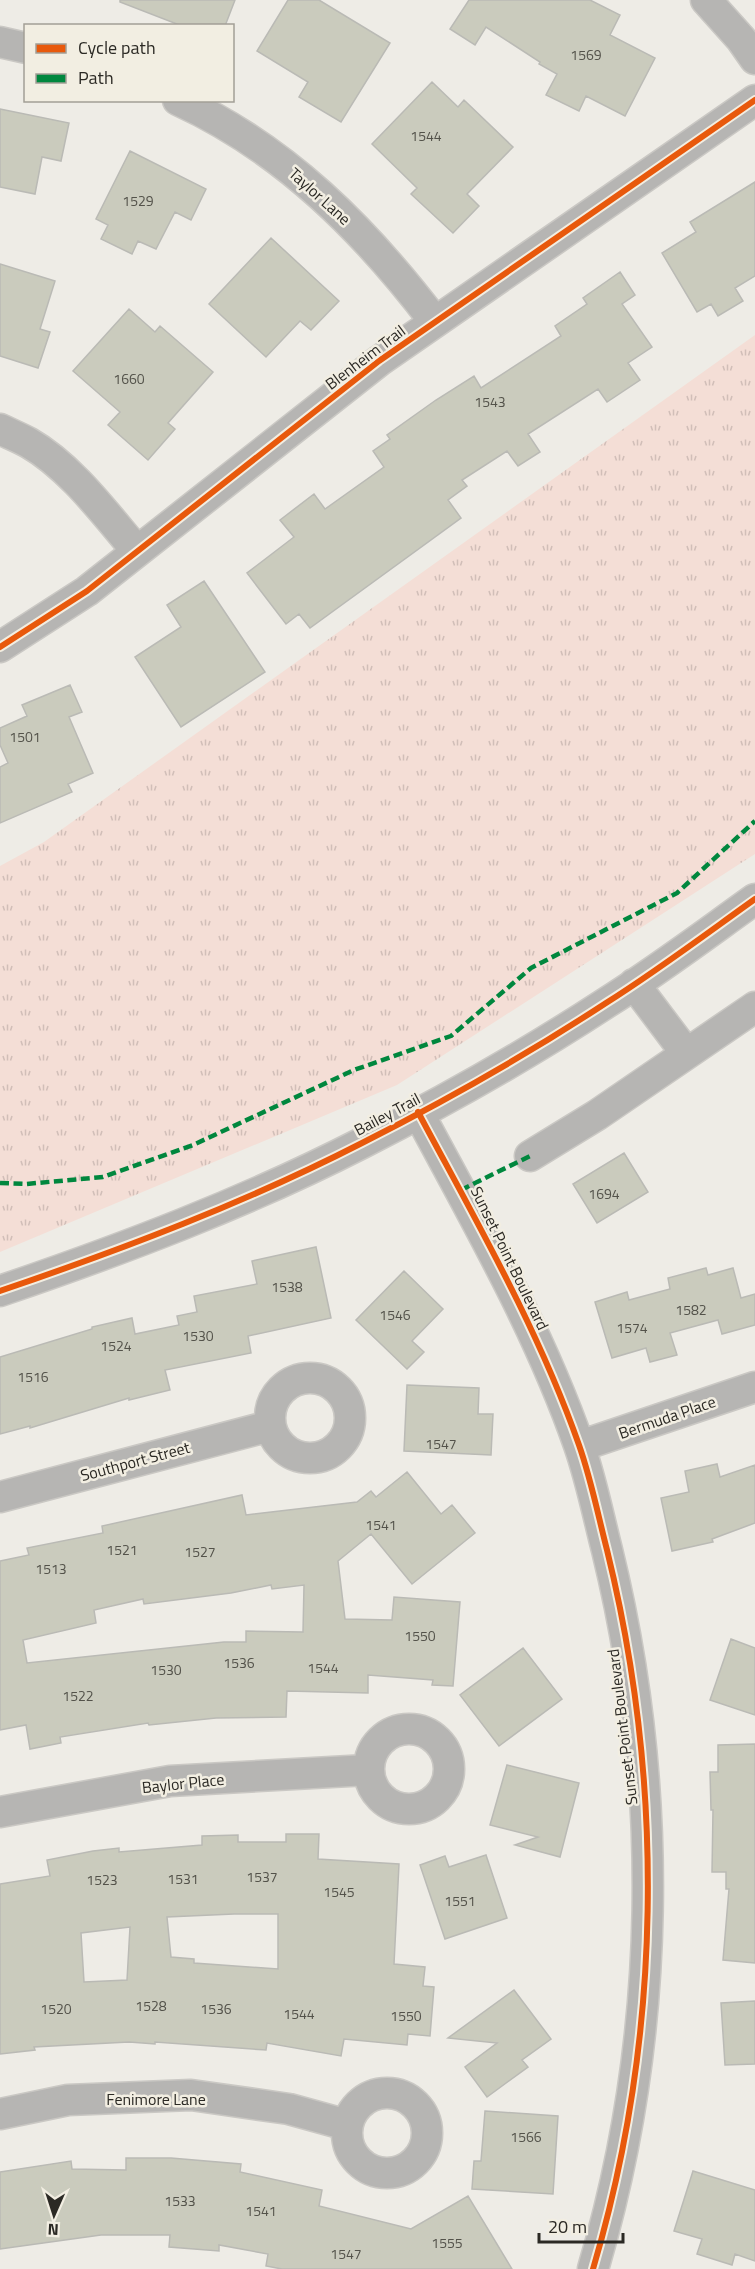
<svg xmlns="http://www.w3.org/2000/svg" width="755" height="2269" viewBox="0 0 755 2269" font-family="'Titillium Web',sans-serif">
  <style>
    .grass { fill: url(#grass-tufts) }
    .building { fill: #cacbbd; stroke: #babab5; stroke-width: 1.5; fill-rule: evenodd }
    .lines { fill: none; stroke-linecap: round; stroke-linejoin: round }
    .minor-casing { stroke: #cac8c4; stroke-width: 33 }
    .minor { stroke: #b6b5b3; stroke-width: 30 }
    .quiet { stroke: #00873e; stroke-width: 4.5; stroke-dasharray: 9 4.5; stroke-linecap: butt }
    .cycleway-casing { stroke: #f2eee2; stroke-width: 10 }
    .cycleway { stroke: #e8590c; stroke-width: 6 }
    .labels { text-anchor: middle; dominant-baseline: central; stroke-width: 5; stroke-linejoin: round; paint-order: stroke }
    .number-label { font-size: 14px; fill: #53524a }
    .street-label { font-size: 16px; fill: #2b2924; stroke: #f2eee2 }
  </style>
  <defs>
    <pattern id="grass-tufts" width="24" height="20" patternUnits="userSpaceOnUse" patternTransform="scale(1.5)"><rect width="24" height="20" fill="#f4ded6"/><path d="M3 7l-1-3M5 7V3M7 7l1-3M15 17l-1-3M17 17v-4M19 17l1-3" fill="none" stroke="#d1beb8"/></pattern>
  </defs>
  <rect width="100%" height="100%" fill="#eeece6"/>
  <path class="grass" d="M 755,335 L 755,854 L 397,1085 L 0,1252 L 0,866 L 44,842 Z"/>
  <path class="building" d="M 120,0 L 235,0 L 225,26 L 182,26 L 120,2 Z
    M 288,0 L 319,0 L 390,43 L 341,122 L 299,97 L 308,82 L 257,51 Z
    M 469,0 L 590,0 L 620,15 L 610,35 L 655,58 L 625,116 L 586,96 L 579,111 L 546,95 L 557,74 L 539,64 L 540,62 L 486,27 L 475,45 L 450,29 Z
    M 432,82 L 458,107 L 464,100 L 513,147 L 467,194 L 479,206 L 453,233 L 411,194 L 417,188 L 372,144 Z
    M 0,109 L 69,123 L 61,161 L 42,157 L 35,194 L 0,187 Z
    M 130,151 L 206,189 L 191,220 L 175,212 L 156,249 L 138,241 L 132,254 L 101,239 L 108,225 L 96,219 Z
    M 755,182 L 755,276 L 735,288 L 743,301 L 718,316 L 711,304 L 697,312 L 662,253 L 696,232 L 690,222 Z
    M 271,238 L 339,301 L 311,330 L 300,321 L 266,357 L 209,304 Z
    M 0,264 L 55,281 L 40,329 L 50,332 L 38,368 L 0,356 Z
    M 620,272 L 635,295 L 622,304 L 652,347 L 628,363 L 640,380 L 607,402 L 598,389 L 528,434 L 540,452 L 518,466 L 507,451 L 462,480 L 467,486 L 448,500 L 461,518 L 310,628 L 299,614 L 286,624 L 247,573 L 294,537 L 280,520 L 314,494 L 325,509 L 384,467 L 373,451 L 390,439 L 387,435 L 436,400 L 474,376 L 481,388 L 561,336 L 555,326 L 587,304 L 583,298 Z
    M 129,309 L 155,332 L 160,326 L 213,372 L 168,423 L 175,429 L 148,460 L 108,425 L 120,412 L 73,371 Z
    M 204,581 L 265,672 L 181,727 L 135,657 L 181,627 L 167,605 Z
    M 70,685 L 82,712 L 69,717 L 93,773 L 68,784 L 72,792 L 0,823 L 0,767 L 8,763 L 0,745 L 0,728 L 27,716 L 22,705 Z
    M 624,1153 L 648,1192 L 597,1223 L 573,1184 Z
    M 316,1247 L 331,1318 L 248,1336 L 251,1353 L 165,1370 L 170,1390 L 129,1400 L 129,1398 L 30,1428 L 30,1426 L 0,1434 L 0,1357 L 92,1329 L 92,1327 L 132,1318 L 135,1334 L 179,1325 L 177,1316 L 197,1312 L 194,1296 L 257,1284 L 252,1261 Z
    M 706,1268 L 708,1275 L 733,1268 L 741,1298 L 755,1294 L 755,1325 L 722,1334 L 718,1320 L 670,1333 L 677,1355 L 650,1362 L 646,1348 L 612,1358 L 595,1302 L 627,1292 L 629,1300 L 670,1289 L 668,1278 Z
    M 404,1271 L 443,1309 L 412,1341 L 424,1352 L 407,1369 L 356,1320 Z
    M 407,1385 L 479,1388 L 478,1414 L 493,1414 L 491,1455 L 404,1451 Z
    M 717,1464 L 720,1477 L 755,1465 L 755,1523 L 712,1539 L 713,1542 L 672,1551 L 661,1498 L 689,1492 L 685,1471 Z
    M 407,1472 L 441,1514 L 452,1505 L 475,1533 L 412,1584 L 371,1534 L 338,1561 L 345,1619 L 392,1620 L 394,1597 L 460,1602 L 453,1686 L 432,1685 L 433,1680 L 368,1675 L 368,1693 L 287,1691 L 286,1717 L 216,1718 L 149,1725 L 148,1723 L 60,1737 L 61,1743 L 30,1749 L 26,1725 L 0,1730 L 0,1561 L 29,1555 L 27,1548 L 103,1533 L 102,1526 L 242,1495 L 246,1515 L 357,1502 L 371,1491 L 376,1497 ZM 271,1585 L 272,1589 L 304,1585 L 303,1632 L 246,1631 L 246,1642 L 224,1642 L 27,1663 L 23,1640 L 96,1623 L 94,1610 L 143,1599 L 144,1604 L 231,1593 Z
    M 731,1639 L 755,1648 L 755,1715 L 710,1700 Z
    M 523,1648 L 562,1699 L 499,1746 L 460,1695 Z
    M 755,1744 L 755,1963 L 723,1960 L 729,1889 L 726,1889 L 726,1872 L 712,1872 L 713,1810 L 711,1810 L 710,1772 L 718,1772 L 718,1745 Z
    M 507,1765 L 579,1783 L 560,1857 L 515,1845 L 538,1837 L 490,1825 Z
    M 286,1834 L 319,1834 L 318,1859 L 399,1864 L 394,1964 L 425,1967 L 423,1986 L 434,1987 L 430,2036 L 408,2034 L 407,2045 L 344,2039 L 341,2056 L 267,2043 L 266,2050 L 155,2042 L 155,2044 L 129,2042 L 34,2047 L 35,2050 L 0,2054 L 0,1884 L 50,1876 L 47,1860 L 93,1851 L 119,1848 L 119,1852 L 202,1845 L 202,1836 L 238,1835 L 238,1842 L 286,1842 ZM 234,1914 L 278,1914 L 278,1969 L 194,1963 L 194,1959 L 171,1957 L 167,1917 ZM 130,1927 L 127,1980 L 84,1982 L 81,1933 Z
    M 486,1855 L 507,1918 L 445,1939 L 420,1865 L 445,1856 L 449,1867 Z
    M 514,1990 L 551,2039 L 522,2060 L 528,2067 L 487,2097 L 465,2067 L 497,2043 L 448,2038 Z
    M 755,2001 L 755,2064 L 725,2065 L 721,2003 Z
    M 485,2111 L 558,2116 L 553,2194 L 472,2189 L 474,2161 L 481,2161 Z
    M 126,2158 L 171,2158 L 241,2164 L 240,2172 L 322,2190 L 319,2206 L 411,2229 L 468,2196 L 512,2269 L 282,2269 L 266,2266 L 268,2254 L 219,2245 L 219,2251 L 169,2247 L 170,2235 L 101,2235 L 0,2249 L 0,2172 L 71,2161 L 72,2169 L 126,2170 Z
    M 693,2171 L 755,2190 L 755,2261 L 735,2254 L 732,2265 L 697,2254 L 702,2239 L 674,2231 Z"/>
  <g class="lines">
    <defs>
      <path id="minor" d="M 706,0 L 741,39 L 755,59
        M 0,42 L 26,48
        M 178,100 C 285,149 365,230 435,322
        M 0,429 C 10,434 20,438 29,443 C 71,467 106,515 137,551
        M 0,647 L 87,591 L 379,361 L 755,100
        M 634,984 L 686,1053
        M 418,1112 C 476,1221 538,1328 579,1445 C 591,1479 598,1515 607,1550 C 665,1786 662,2036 593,2269
        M 530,1156 L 597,1115 L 755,1007
        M 0,1291 C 123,1249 245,1203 362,1143 C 445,1101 528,1054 606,1003 C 657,971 706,934 755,899
        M270 1418a40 40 0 1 1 80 0a40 40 0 1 1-80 0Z
        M 580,1446 L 755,1387
        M 0,1497 L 270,1426
        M369 1769a40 40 0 1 1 80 0a40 40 0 1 1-80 0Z
        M 0,1812 L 170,1781 L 368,1770
        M347 2133a40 40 0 1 1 80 0a40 40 0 1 1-80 0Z
        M 0,2114 L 68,2100 L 191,2095 L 289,2109 L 347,2125"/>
    </defs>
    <use href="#minor" class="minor-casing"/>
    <use href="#minor" class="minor"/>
    <path class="quiet" d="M 0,1183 L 26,1184 L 103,1177 L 193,1145 L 354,1070 L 451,1036 L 531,968 L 677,893 L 755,821
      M 461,1190 L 530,1156"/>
    <defs>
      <path id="cycleway" d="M 0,647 L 87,591 L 379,361 L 755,100
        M 418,1112 C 476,1221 538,1328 579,1445 C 591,1479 598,1515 607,1550 C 665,1786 662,2036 593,2269
        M 0,1291 C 123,1249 245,1203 362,1143 C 445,1101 528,1054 606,1003 C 657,971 706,934 755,899"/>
    </defs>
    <use href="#cycleway" class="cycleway-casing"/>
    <use href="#cycleway" class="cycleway"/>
  </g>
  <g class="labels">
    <g class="number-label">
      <text x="586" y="54">1569</text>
      <text x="426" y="135">1544</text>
      <text x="138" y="200">1529</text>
      <text x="129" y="378">1660</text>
      <text x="490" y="401">1543</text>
      <text x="25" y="736">1501</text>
      <text x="604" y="1193">1694</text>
      <text x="287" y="1286">1538</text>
      <text x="691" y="1309">1582</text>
      <text x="395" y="1314">1546</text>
      <text x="632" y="1327">1574</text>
      <text x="198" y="1335">1530</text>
      <text x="116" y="1345">1524</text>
      <text x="33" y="1376">1516</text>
      <text x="441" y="1443">1547</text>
      <text x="381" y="1524">1541</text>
      <text x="122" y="1549">1521</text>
      <text x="200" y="1551">1527</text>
      <text x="51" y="1568">1513</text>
      <text x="420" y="1635">1550</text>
      <text x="239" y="1662">1536</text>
      <text x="323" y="1667">1544</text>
      <text x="166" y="1669">1530</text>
      <text x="78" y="1695">1522</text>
      <text x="262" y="1876">1537</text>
      <text x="183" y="1878">1531</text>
      <text x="102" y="1879">1523</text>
      <text x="339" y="1891">1545</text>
      <text x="460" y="1900">1551</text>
      <text x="151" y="2005">1528</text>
      <text x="56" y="2008">1520</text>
      <text x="216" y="2008">1536</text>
      <text x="299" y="2013">1544</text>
      <text x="406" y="2015">1550</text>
      <text x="526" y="2136">1566</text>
      <text x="180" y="2200">1533</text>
      <text x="261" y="2210">1541</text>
      <text x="447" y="2242">1555</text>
      <text x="346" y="2253">1547</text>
    </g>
    <g class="street-label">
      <text transform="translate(320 196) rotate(42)">Taylor Lane</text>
      <text transform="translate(365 357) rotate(-37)">Blenheim Trail</text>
      <text transform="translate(387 1114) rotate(-28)">Bailey Trail</text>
      <text transform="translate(510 1258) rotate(64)">Sunset Point Boulevard</text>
      <text transform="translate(667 1417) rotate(-19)">Bermuda Place</text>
      <text transform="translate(135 1461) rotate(-15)">Southport Street</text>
      <text transform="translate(622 1727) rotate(-97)">Sunset Point Boulevard</text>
      <text transform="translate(183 1783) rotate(-6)">Baylor Place</text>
      <text x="156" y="2099">Fenimore Lane</text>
    </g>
  </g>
  <rect x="24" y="24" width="210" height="78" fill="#f2eee2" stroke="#a29f96" stroke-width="1.5"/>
  <rect x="36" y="44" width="30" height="9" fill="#e8590c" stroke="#a29f96" stroke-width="1.5"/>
  <text x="78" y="54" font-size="18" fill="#2b2924">Cycle path</text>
  <rect x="36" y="74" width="30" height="9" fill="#00873e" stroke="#a29f96" stroke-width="1.5"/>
  <text x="78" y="84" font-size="18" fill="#2b2924">Path</text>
  <g transform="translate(54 2215) rotate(183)" stroke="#f2eee2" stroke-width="4.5" paint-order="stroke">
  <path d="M0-4.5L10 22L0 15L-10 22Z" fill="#2b2924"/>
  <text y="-9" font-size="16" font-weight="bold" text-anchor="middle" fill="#2b2924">N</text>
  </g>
  <path d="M539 2233v9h84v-9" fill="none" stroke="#2b2924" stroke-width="3"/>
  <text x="548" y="2233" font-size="18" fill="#2b2924" stroke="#f2eee2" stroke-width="4.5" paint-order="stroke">20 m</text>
</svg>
